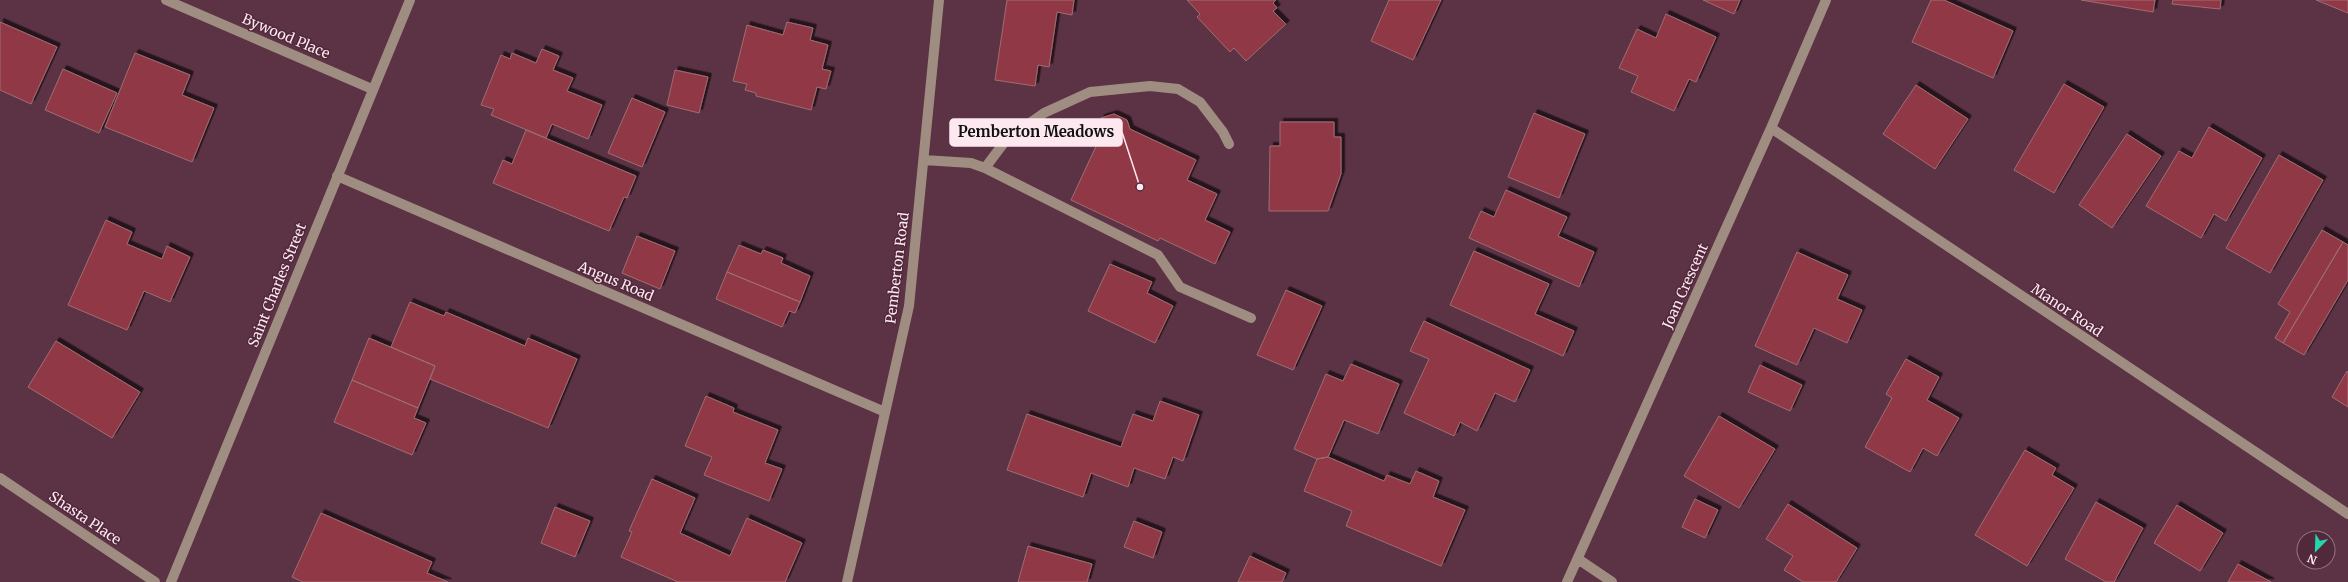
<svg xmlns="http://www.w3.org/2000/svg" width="2348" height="582" viewBox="0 0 2348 582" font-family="Merriweather,serif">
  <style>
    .building { fill: #913847; stroke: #9e6d71; filter: url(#shadow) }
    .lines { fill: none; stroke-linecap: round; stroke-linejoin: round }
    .minor { stroke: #a08d81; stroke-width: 10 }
    .labels { text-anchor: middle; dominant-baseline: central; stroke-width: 3; stroke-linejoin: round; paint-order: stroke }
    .street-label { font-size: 14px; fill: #fde8f0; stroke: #51293b }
    .leader { fill: none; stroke: #fde8f0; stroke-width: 1.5 }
    .callout-dot { fill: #fde8f0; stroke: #51293b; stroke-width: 1.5 }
    .callout { fill: #fde8f0; stroke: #fde8f0; stroke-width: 1.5 }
    .callout-label { font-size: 15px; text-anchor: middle; font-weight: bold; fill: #111 }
  </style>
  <defs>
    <filter id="shadow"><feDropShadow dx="3.5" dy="-3.5" stdDeviation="0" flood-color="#0009"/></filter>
  </defs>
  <rect width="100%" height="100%" fill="#5c3345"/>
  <path class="building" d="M 1007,0 L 1074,0 L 1072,15 L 1057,12 L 1049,67 L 1038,65 L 1035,86 L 995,80 Z
    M 1187,0 L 1276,0 L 1273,3 L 1277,8 L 1273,11 L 1286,24 L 1246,61 L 1234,48 L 1230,52 L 1197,17 L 1200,14 Z
    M 1389,0 L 1441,0 L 1413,60 L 1371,41 Z
    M 1703,0 L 1740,0 L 1734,14 Z
    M 1931,0 L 1944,0 L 2013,31 L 1993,78 L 1912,42 Z
    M 2081,0 L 2155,0 L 2153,12 Z
    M 2173,0 L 2221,0 L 2220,9 L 2172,4 Z
    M 2316,0 L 2348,0 L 2348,13 Z
    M 1666,14 L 1716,37 L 1696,82 L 1689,79 L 1674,111 L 1631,92 L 1638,76 L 1619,68 L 1637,29 L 1656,38 Z
    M 0,22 L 57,47 L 31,104 L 0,90 Z
    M 787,22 L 813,28 L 810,40 L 828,45 L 822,69 L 831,71 L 826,89 L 817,87 L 811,110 L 756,96 L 756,93 L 745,90 L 747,84 L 733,81 L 747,25 L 783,35 Z
    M 542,49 L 559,56 L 553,70 L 573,78 L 567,91 L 602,105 L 588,139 L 552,124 L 546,138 L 491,115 L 494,109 L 481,105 L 501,55 L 510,59 L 512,53 L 536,63 Z
    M 135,53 L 190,75 L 182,95 L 214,108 L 192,162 L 105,127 Z
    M 63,69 L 117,93 L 99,133 L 45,110 Z
    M 675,70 L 708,77 L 699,113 L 667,105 Z
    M 2064,84 L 2104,107 L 2054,193 L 2014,170 Z
    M 1916,85 L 1968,119 L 1935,169 L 1883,134 Z
    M 632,98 L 665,112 L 642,167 L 608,153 Z
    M 1534,113 L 1585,134 L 1559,198 L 1508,177 Z
    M 1114,114 L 1127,120 L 1130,129 L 1196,160 L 1187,180 L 1217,194 L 1205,220 L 1230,232 L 1215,264 L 1160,238 L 1158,241 L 1071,200 L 1099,140 L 1096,130 L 1101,118 Z
    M 1280,122 L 1334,122 L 1334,137 L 1341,137 L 1341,174 L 1328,211 L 1269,211 L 1270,146 L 1280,146 Z
    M 2209,127 L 2262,158 L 2226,221 L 2214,214 L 2201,238 L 2146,206 L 2179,151 L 2192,158 Z
    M 526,130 L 636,176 L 627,198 L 624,197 L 609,231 L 493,183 L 503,160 L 512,164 Z
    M 2127,134 L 2161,156 L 2112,228 L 2079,205 Z
    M 2279,155 L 2323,180 L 2270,273 L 2226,248 Z
    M 1506,190 L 1567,217 L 1558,236 L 1594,252 L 1579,287 L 1469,238 L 1481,211 L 1494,217 Z
    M 106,220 L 132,232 L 127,244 L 162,259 L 167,246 L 190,257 L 170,302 L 144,291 L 127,330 L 68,305 Z
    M 2322,230 L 2343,242 L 2283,343 L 2275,338 L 2290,312 L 2278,304 Z
    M 637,236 L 675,251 L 660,289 L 622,273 Z
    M 2343,242 L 2348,245 L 2348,280 L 2304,355 L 2283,343 Z
    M 739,245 L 761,254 L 763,250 L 783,258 L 781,263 L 810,276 L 800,302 L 727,272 Z
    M 1474,251 L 1549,284 L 1535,314 L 1574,331 L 1563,356 L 1450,305 Z
    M 1797,252 L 1848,275 L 1837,299 L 1862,310 L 1847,343 L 1814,328 L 1797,365 L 1755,346 Z
    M 1110,264 L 1152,282 L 1147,293 L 1173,306 L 1155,343 L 1088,311 Z
    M 727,272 L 800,302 L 795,313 L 789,311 L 782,327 L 716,299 Z
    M 1286,290 L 1322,306 L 1293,370 L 1257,355 Z
    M 410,302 L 444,316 L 446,312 L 525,346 L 528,338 L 577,359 L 548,428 L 430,379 L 435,366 L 391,347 Z
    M 1424,321 L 1530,370 L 1515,402 L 1495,393 L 1477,431 L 1460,422 L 1454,436 L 1404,413 L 1429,359 L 1410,351 Z
    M 369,338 L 435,366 L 418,408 L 352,380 Z
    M 56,341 L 140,392 L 112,438 L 28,387 Z
    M 1906,359 L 1939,377 L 1927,400 L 1959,418 L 1937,456 L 1923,448 L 1910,472 L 1865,447 L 1892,398 L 1886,394 Z
    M 1351,364 L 1399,384 L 1378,434 L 1344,420 L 1328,457 L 1317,459 L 1294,449 L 1326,374 L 1343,381 Z
    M 1760,365 L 1802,385 L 1790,411 L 1748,392 Z
    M 2347,371 L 2348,372 L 2348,407 L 2332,397 Z
    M 352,380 L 418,408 L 414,418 L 426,423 L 412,455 L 334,422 Z
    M 706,396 L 734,408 L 733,412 L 778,430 L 765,463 L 782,469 L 769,501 L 704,475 L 712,457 L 685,446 Z
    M 1160,401 L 1199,415 L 1183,461 L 1173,457 L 1165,479 L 1134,468 L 1128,487 L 1091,473 L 1083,497 L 1007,470 L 1027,414 L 1121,447 L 1133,414 L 1153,421 Z
    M 1719,416 L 1775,449 L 1739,508 L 1684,476 Z
    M 2025,450 L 2056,468 L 2052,475 L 2074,488 L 2027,566 L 1975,535 Z
    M 1328,457 L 1384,481 L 1387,475 L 1410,484 L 1416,471 L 1439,481 L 1433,497 L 1465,510 L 1441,566 L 1346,526 L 1352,511 L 1304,491 L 1317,459 Z
    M 652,479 L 695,498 L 680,533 L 730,556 L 747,518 L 802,543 L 785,582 L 678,582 L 621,557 L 632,532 L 629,531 Z
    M 1695,499 L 1718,510 L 1705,538 L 1682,527 Z
    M 2096,502 L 2143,528 L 2114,582 L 2106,582 L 2065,559 Z
    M 1788,504 L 1857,548 L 1836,582 L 1803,582 L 1784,570 L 1793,556 L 1766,539 Z
    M 2177,505 L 2223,533 L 2200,571 L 2154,543 Z
    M 555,507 L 590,521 L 575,557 L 541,543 Z
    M 321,513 L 432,562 L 427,573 L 448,582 L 303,582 L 292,577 Z
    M 1134,521 L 1162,532 L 1153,558 L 1124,547 Z
    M 1028,546 L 1092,564 L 1087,582 L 1018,582 Z
    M 1250,556 L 1286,573 L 1282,582 L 1238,582 Z
    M 2238,564 L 2271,582 L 2228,582 Z"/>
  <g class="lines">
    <path class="minor" d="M 166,0 L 372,89
      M 1771,128 L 2348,514
      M 924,160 L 971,163 L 985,168 L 1006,140 L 1044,113 L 1090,92 L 1150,86 L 1178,89 L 1200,102 L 1223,132 L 1229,144
      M 985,168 L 1158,255 L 1180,287 L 1251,318
      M 337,176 L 885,412
      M 0,478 L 155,582
      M 1578,559 L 1612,582
      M 171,582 L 410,0
      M 847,582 L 909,306 L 939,0
      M 1567,582 L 1771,128 L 1826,0"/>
  </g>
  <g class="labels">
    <g class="street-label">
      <text transform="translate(286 36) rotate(23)">Bywood Place</text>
      <text transform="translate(897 268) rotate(-83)">Pemberton Road</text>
      <text transform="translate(616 281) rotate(23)">Angus Road</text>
      <text transform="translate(277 285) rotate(-68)">Saint Charles Street</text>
      <text transform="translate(1685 286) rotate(-66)">Joan Crescent</text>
      <text transform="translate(2067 310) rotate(34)">Manor Road</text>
      <text transform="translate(85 518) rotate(34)">Shasta Place</text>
    </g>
  </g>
  <path class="leader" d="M1140 187L1122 132"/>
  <circle class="callout-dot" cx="1140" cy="187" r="4"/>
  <rect class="callout" x="950" y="119" width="172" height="27" rx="4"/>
  <g class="callout-label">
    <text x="1036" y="137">Pemberton Meadows</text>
  </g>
  <g transform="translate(2316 550) rotate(203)"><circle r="19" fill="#51293b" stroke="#967583"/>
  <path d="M0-3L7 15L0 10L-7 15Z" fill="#24d5ae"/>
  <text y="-6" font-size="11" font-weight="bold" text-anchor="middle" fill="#fde8f0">N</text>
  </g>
</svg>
